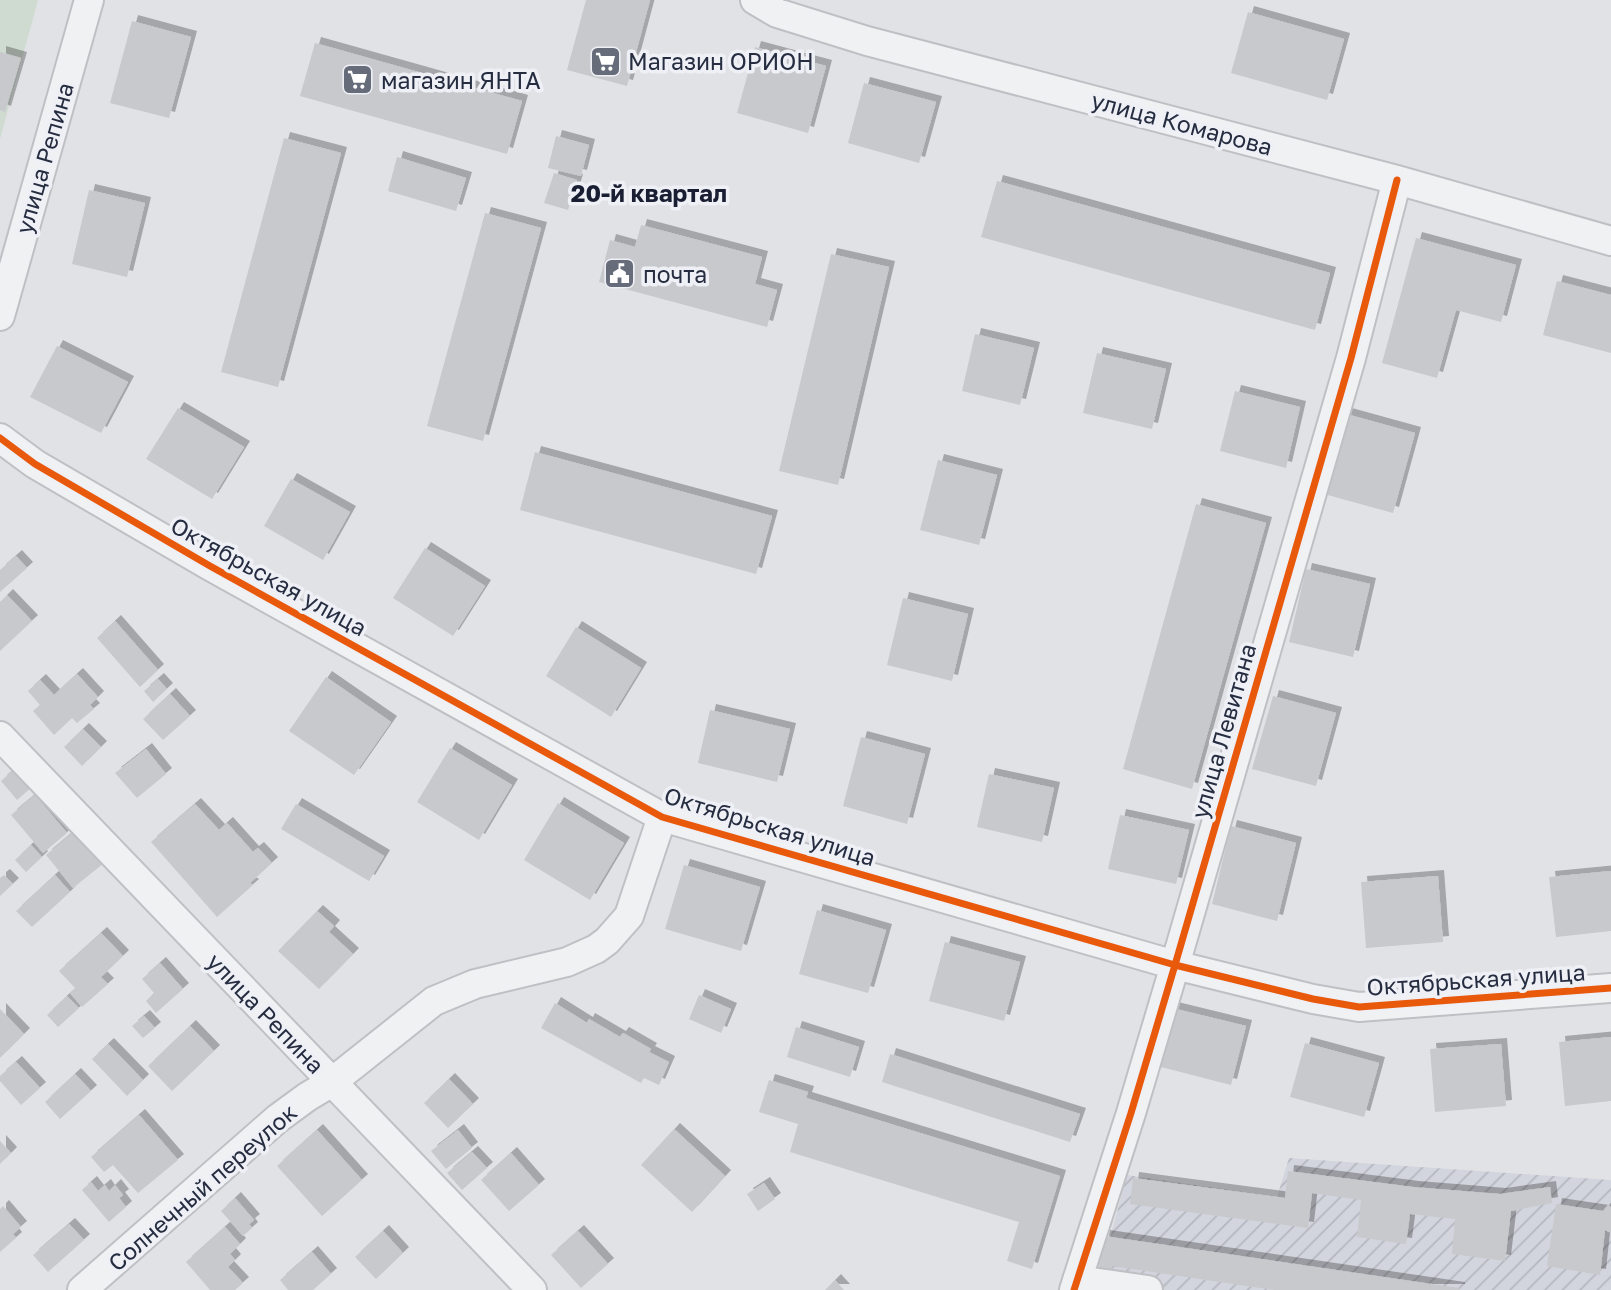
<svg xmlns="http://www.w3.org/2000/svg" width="1611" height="1290" viewBox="0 0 1611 1290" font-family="'Golos Text',sans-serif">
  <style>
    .industrial { fill: url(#industrial-furrows) }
    .garden { fill: #cfdad1 }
    .building { fill: #c7c9cd; filter: url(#shadow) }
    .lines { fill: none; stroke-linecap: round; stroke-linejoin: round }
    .minor-casing { stroke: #bfc0c4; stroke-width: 32 }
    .minor { stroke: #f0f1f3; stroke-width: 28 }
    .cycleway-casing { stroke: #eef0f6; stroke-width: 11 }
    .cycleway { stroke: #e8590c; stroke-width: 7 }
    .labels { text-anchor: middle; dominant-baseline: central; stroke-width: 7; stroke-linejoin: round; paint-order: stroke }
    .poi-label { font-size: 23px; fill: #262d41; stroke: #eef0f6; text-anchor: start }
    .street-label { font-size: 23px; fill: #262d41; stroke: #eef0f6 }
    .neighbourhood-label { font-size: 24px; font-weight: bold; fill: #191e32; stroke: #eef0f6 }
  </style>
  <defs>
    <pattern id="industrial-furrows" width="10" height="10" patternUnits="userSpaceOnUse" patternTransform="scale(1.75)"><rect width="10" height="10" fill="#d2d5dd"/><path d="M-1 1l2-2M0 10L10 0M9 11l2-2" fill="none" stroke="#b4b7bf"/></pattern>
    <filter id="shadow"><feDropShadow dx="6" dy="-6" stdDeviation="0" flood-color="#0004"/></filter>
  </defs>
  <rect width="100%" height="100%" fill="#e1e2e6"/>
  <path class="industrial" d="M 1289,1158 L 1611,1180 L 1611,1290 L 1096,1290 L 1127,1175 L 1277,1197 Z"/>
  <path class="garden" d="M 0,0 L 38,0 L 0,139 Z"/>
  <path class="building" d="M 586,0 L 650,0 L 627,86 L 567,70 Z
    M 1248,12 L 1344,39 L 1327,100 L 1231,73 Z
    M 132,21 L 191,37 L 169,118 L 110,103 Z
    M 315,43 L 522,101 L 507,154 L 300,96 Z
    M 755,47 L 826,66 L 808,133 L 737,113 Z
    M 0,52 L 21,58 L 5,112 L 0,110 Z
    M 864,83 L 936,102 L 919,163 L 848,143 Z
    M 556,136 L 589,145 L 581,176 L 548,168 Z
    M 284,138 L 341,153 L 278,387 L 221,372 Z
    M 397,157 L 466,178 L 456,211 L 388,191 Z
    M 554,173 L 577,180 L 568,210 L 544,203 Z
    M 997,181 L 1330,273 L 1315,330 L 981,237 Z
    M 89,190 L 145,203 L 127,277 L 72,264 Z
    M 485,213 L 541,228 L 483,441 L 427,426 Z
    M 641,225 L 762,257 L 755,284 L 777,290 L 767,327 L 599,282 L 610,240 L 635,247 Z
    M 1416,238 L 1516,265 L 1501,322 L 1456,310 L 1437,378 L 1382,363 Z
    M 831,254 L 889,267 L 838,485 L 779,471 Z
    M 1557,281 L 1611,295 L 1611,353 L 1543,335 Z
    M 975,334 L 1034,348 L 1020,405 L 962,391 Z
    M 57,346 L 128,382 L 101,433 L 30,397 Z
    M 1097,353 L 1166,369 L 1152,429 L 1083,413 Z
    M 1235,391 L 1300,407 L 1286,468 L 1220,451 Z
    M 178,408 L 244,447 L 212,499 L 146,459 Z
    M 1346,414 L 1415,433 L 1393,513 L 1324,494 Z
    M 535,452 L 772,516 L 756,574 L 520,510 Z
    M 938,460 L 997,475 L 979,545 L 920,530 Z
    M 291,479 L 350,512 L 323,560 L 264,526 Z
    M 1196,504 L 1266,523 L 1192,789 L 1123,769 Z
    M 425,548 L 485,586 L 453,636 L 393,598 Z
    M 16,556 L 27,568 L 0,592 L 0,570 Z
    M 1306,569 L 1370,584 L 1353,657 L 1289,642 Z
    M 7,595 L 32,621 L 0,651 L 0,602 Z
    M 903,598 L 968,614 L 952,681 L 887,665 Z
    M 115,621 L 158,670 L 140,687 L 97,638 Z
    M 576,627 L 641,668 L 611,717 L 546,676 Z
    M 77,674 L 98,697 L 90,705 L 94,709 L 77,723 L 72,718 L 54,735 L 33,711 L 40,705 L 28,691 L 40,680 L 54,695 Z
    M 326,677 L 391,722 L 354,775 L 289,731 Z
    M 158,679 L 167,689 L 153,702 L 144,691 Z
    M 170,694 L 190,716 L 163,740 L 143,719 Z
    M 1273,696 L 1336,713 L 1316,786 L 1252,769 Z
    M 710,710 L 790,729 L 777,782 L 698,763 Z
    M 83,729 L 101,747 L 82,766 L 64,747 Z
    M 861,737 L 925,754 L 907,824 L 843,806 Z
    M 450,748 L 512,785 L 479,840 L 417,802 Z
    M 146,749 L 166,774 L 137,798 L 115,773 Z
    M 16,768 L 32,787 L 17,800 L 1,781 Z
    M 989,774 L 1054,788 L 1042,842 L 977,827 Z
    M 35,795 L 67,833 L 43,853 L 11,815 Z
    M 558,803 L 624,843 L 590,900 L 524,860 Z
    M 195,804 L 219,830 L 227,823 L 253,852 L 258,848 L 272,863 L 250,883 L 253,885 L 217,917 L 151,842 Z
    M 296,804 L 384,856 L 369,881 L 281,829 Z
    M 1120,815 L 1189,830 L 1176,884 L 1108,869 Z
    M 1231,826 L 1296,843 L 1277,921 L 1212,904 Z
    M 76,830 L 104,863 L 73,888 L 46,855 Z
    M 31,845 L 42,857 L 26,872 L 15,860 Z
    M 684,865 L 760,887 L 741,951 L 665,929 Z
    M 1611,871 L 1611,931 L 1556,937 L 1549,877 Z
    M 4,875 L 13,884 L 0,896 L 0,878 Z
    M 55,875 L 70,892 L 32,927 L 16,911 Z
    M 1438,876 L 1443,942 L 1366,948 L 1361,882 Z
    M 817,910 L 886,930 L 868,993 L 799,974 Z
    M 317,911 L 334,926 L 329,932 L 353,954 L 319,989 L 278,951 Z
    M 101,933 L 123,956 L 101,977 L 108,984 L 82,1007 L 70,993 L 75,988 L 59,971 Z
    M 945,942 L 1020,962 L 1004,1021 L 929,1001 Z
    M 160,963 L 183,989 L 156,1013 L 146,1001 L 154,993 L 142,979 Z
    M 699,995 L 731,1009 L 721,1033 L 689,1019 Z
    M 67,996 L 79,1008 L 58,1027 L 47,1015 Z
    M 555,1003 L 587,1023 L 589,1019 L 620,1037 L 623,1033 L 651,1049 L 649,1052 L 669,1062 L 659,1085 L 644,1078 L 641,1083 L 541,1028 Z
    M 1172,1008 L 1246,1026 L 1231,1085 L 1157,1066 Z
    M 0,1009 L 24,1034 L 0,1058 Z
    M 144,1016 L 155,1028 L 143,1038 L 132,1026 Z
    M 190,1026 L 214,1051 L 172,1091 L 148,1066 Z
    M 796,1027 L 859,1047 L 850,1077 L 787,1057 Z
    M 1611,1037 L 1611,1101 L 1565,1106 L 1559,1042 Z
    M 1305,1043 L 1379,1063 L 1364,1117 L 1290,1097 Z
    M 108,1044 L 143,1080 L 127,1096 L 92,1059 Z
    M 1501,1044 L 1506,1106 L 1435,1112 L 1430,1049 Z
    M 890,1054 L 1080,1114 L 1070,1142 L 882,1082 Z
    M 16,1062 L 40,1088 L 21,1105 L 0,1081 L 0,1076 Z
    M 75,1074 L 91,1091 L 60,1119 L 45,1102 Z
    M 449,1079 L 473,1104 L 448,1128 L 424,1103 Z
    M 769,1080 L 808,1092 L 806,1098 L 1060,1176 L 1032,1269 L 1007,1261 L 1019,1222 L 790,1152 L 798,1124 L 759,1112 Z
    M 139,1115 L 178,1160 L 138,1193 L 113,1165 L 104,1172 L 91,1157 Z
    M 674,1129 L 725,1176 L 692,1212 L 641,1165 Z
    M 317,1130 L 362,1180 L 322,1216 L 277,1166 Z
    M 458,1130 L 472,1148 L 446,1169 L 431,1151 Z
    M 0,1141 L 11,1153 L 0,1164 Z
    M 472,1152 L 487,1168 L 462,1190 L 447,1173 Z
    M 511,1153 L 539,1185 L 509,1211 L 481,1180 Z
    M 1288,1171 L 1413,1187 L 1500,1194 L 1550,1187 L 1552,1203 L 1511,1211 L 1505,1261 L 1452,1254 L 1455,1219 L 1410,1214 L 1406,1244 L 1357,1237 L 1361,1200 L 1312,1193 L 1308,1228 L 1130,1204 L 1133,1178 L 1285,1198 Z
    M 91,1182 L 98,1191 L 105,1185 L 109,1191 L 115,1185 L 123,1195 L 119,1198 L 126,1207 L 109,1222 L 82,1190 Z
    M 764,1183 L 775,1199 L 758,1211 L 747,1194 Z
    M 235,1198 L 254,1220 L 249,1224 L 252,1228 L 243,1236 L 221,1211 Z
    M 1556,1204 L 1603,1211 L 1608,1205 L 1611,1207 L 1611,1233 L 1605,1230 L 1600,1275 L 1547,1266 Z
    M 3,1206 L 21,1227 L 13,1234 L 16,1238 L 0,1252 L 0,1209 Z
    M 69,1224 L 84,1240 L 48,1272 L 33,1255 Z
    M 225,1227 L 240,1244 L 230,1254 L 235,1260 L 228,1267 L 243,1283 L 235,1290 L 210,1290 L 186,1262 Z
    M 383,1231 L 403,1253 L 376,1279 L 355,1257 Z
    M 578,1231 L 608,1264 L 581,1288 L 551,1255 Z
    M 1104,1236 L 1459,1288 L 1459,1290 L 1274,1290 L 1112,1266 L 1111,1273 L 1098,1269 Z
    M 312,1252 L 331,1274 L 313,1290 L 288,1290 L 280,1280 Z
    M 835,1280 L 844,1290 L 825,1290 Z"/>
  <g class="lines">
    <defs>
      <path id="minor" d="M 755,0 L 777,13 L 867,41 L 1397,180 L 1611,241
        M 0,316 L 89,0
        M 0,438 L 35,464 L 210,566 L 662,817 L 1175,965 L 1313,999 L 1359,1007 L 1611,988
        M 0,736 L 532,1290
        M 1077,1280 L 1148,1290
        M 82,1290 L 277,1119 L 307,1097 L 332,1082 L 434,1001 L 475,984 L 567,962 L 596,949 L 607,941 L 629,916 L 662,817
        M 1074,1290 L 1131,1113 L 1175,965 L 1351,358 L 1397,180"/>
    </defs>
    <use href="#minor" class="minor-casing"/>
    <use href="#minor" class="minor"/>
    <defs>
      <path id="cycleway" d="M 0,438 L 35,464 L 210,566 L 662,817 L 1175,965 L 1313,999 L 1359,1007 L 1611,988
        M 1074,1290 L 1131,1113 L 1175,965 L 1351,358 L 1397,180"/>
    </defs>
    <use href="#cycleway" class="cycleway-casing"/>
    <use href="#cycleway" class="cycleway"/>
  </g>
  <defs>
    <symbol id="supermarket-square" viewBox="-11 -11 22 22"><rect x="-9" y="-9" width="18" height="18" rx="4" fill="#676c7b" stroke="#eef0f6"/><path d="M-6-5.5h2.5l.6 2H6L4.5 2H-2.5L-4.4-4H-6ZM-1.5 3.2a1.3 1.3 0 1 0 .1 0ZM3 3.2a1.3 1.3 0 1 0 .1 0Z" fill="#fff"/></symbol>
    <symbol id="civic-square" viewBox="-11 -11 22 22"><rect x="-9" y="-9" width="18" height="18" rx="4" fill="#676c7b" stroke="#eef0f6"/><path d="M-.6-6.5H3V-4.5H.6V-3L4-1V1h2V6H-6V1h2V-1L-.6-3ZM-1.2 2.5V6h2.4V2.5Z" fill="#fff"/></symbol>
  </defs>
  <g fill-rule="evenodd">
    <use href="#supermarket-square" x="588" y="44" width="35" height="35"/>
    <use href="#supermarket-square" x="340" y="62" width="35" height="35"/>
    <use href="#civic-square" x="602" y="256" width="35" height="35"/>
  </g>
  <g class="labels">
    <g class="poi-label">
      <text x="628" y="61">Магазин ОРИОН</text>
      <text x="381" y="80">магазин ЯНТА</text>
      <text x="643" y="274">почта</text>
    </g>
    <g class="street-label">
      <text transform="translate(1182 123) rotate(15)">улица Комарова</text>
      <text transform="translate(44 158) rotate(-74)">улица Репина</text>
      <text transform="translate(269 576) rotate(29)">Октябрьская улица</text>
      <text transform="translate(1223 731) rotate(-74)">улица Левитана</text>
      <text transform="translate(770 826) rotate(17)">Октябрьская улица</text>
      <text transform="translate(1476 979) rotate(-4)">Октябрьская улица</text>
      <text transform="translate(266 1013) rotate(46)">улица Репина</text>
      <text transform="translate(202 1187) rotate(-41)">Солнечный переулок</text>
    </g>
    <g class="neighbourhood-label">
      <text x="649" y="192">20-й квартал</text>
    </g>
  </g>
</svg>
